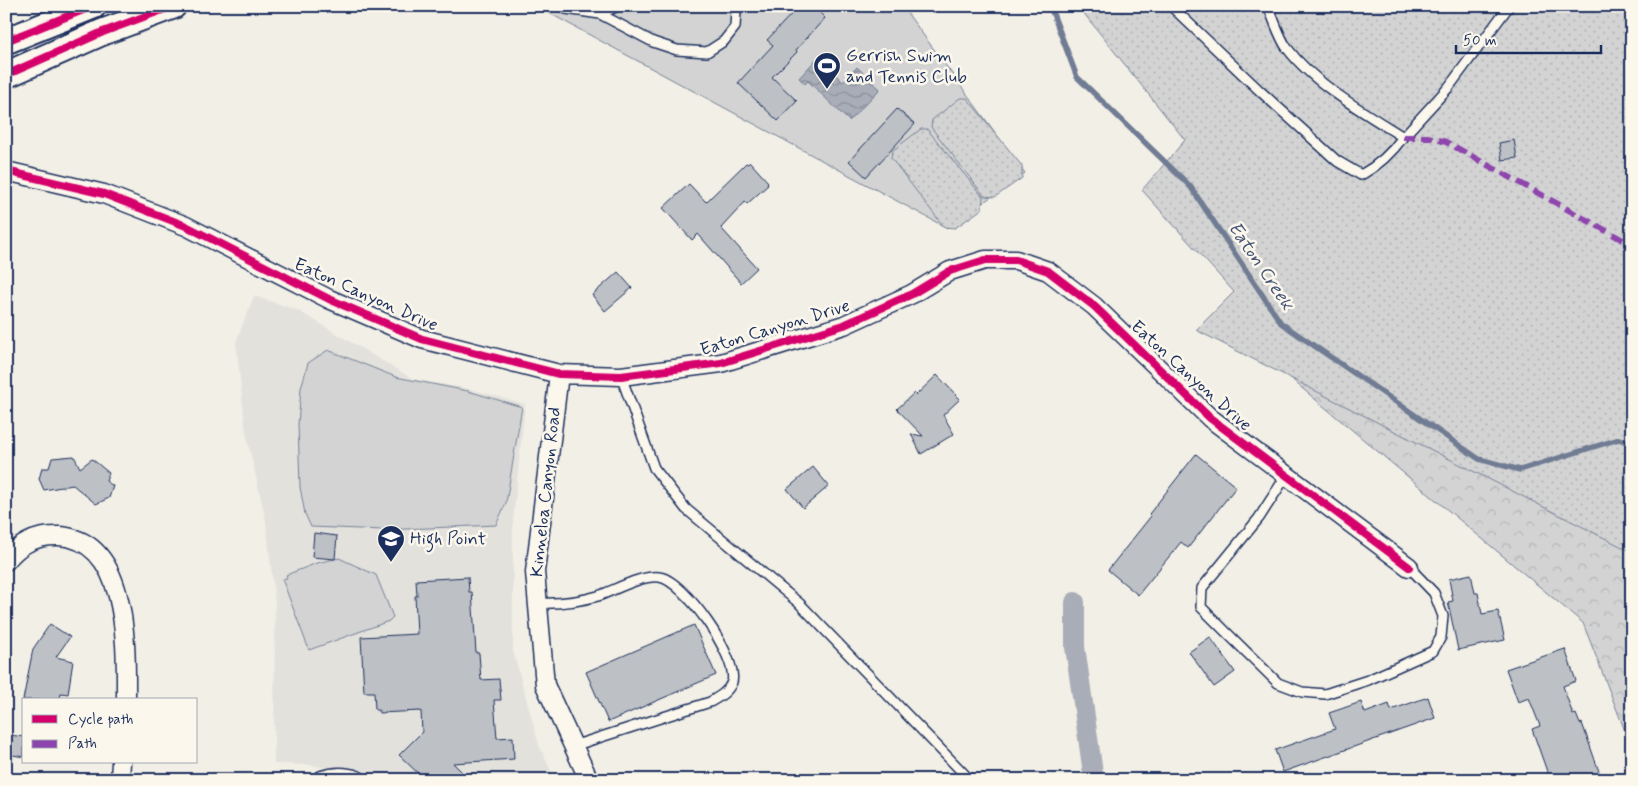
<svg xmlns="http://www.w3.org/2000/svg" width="1638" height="786" viewBox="0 0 1638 786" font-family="Mynerve,sans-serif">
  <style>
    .built { fill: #e2e1dc }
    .grass { fill: #d2d3d2; stroke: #768198 }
    .forest { fill: url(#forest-crowns); stroke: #768198 }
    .park { fill: url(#park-dots); stroke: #768198 }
    .water { fill: url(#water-waves); stroke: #707b93 }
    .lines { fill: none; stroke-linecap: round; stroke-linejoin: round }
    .stream { stroke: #707b93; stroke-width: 5.5 }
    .canal { stroke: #a9adb7; stroke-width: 20 }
    .building { fill: #bdc0c4; stroke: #1b2f5e }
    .lane-casing { stroke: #1b2f5e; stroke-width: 12 }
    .street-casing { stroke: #1b2f5e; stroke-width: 21 }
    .secondary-casing { stroke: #1b2f5e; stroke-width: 29 }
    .lane { stroke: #fbf7ec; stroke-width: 9 }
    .street { stroke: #fbf7ec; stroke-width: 18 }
    .secondary { stroke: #fbf7ec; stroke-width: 25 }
    .quiet { stroke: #8e44ad; stroke-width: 6; stroke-dasharray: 12 6; stroke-linecap: butt }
    .cycleway-casing { stroke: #fbf7ec; stroke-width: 11 }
    .cycleway { stroke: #d6006c; stroke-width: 8 }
    .labels { text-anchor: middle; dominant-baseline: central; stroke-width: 5; stroke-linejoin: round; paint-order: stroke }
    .poi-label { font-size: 18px; fill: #1b2f5e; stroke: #fbf7ec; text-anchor: start }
    .street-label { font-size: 18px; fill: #1b2f5e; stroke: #fbf7ec }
    .water-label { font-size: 19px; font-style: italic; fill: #465579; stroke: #fbf7ec }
  </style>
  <defs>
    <pattern id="forest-crowns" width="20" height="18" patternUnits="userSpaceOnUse" patternTransform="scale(1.25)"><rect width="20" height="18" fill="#d2d3d2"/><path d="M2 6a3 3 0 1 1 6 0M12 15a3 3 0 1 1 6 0" fill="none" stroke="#b4b5b7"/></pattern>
    <pattern id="park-dots" width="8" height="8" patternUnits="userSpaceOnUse" patternTransform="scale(1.25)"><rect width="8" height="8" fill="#d2d3d2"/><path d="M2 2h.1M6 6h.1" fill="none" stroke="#b4b5b7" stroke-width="1.8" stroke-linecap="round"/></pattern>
    <pattern id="water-waves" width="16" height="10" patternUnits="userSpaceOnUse" patternTransform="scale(1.25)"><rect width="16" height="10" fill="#a9adb7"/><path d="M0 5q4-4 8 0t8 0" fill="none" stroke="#898d98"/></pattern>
  </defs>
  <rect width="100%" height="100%" fill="#f2efe6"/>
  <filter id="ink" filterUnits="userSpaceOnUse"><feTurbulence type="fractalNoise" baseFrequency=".02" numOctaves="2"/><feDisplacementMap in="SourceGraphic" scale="10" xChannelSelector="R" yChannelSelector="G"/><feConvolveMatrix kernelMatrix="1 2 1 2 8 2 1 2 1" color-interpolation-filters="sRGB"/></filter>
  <g filter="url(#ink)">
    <path class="built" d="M 254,296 L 297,310 L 413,379 L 470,389 L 525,404 L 513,521 L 513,651 L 539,745 L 555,780 L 401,780 L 310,765 L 274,764 L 275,604 L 266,521 L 246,433 L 236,342 Z"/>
    <path class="grass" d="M 536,6 L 902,6 L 1025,173 L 947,228 Z
      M 328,350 L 396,377 L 468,391 L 522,407 L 506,503 L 496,525 L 383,530 L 311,527 L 305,514 L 300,487 L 298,424 L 301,388 L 308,363 Z
      M 339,558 L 376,575 L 393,617 L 389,621 L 309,650 L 282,579 L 287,578 L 286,575 L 317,563 Z"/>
    <path class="forest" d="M 1632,6 L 1632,749 L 1583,623 L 1297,384 L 1265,352 Z"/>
    <path class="park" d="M 1083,6 L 1632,6 L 1632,552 L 1196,330 L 1234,292 L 1142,190 L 1185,140 L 1082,11 Z
      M 960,98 L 967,98 L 1022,166 L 1022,178 L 995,197 L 984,196 L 931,127 L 932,120 Z
      M 921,129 L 927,129 L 983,197 L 982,209 L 955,228 L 944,227 L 891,158 L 892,151 Z"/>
    <path class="water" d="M 820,55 L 826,61 L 825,64 L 843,82 L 857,67 L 880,89 L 849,121 L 808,81 L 805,84 L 799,78 Z"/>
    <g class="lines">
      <path class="stream" d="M 1050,6 L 1077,77 L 1190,186 L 1281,323 L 1479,459 L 1520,470 L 1619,439 L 1632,444"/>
      <path class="canal" d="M 1075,602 L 1075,647 L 1094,780"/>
    </g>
    <path class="building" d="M 799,6 L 813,6 L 825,18 L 796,50 L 797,52 L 772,77 L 797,101 L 778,121 L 738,83 L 773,45 L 767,40 Z
      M 897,109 L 915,124 L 866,177 L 849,161 Z
      M 1514,140 L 1517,158 L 1502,160 L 1499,143 Z
      M 750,162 L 768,182 L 767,184 L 768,185 L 747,204 L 745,202 L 721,228 L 757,268 L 741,283 L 698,234 L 692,240 L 663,208 L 689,184 L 706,202 L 746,163 L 748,164 Z
      M 618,272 L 632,288 L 605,311 L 592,295 Z
      M 937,375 L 960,399 L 943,415 L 954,434 L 921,454 L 911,434 L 923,436 L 897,409 L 914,393 L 916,395 Z
      M 1196,454 L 1236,487 L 1188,548 L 1181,542 L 1138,595 L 1108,570 L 1151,516 L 1149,514 Z
      M 74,456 L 80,468 L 92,459 L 109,473 L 106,481 L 113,486 L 109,498 L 96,504 L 73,485 L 44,490 L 39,479 L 42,468 L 49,468 L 52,458 Z
      M 813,467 L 829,486 L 803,508 L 787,489 Z
      M 314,533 L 337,536 L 335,559 L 312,557 Z
      M 1471,574 L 1475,593 L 1478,593 L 1482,614 L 1498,611 L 1505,640 L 1458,650 L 1448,602 L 1453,601 L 1449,579 Z
      M 468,577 L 469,592 L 472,592 L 476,653 L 479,653 L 481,680 L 499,679 L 501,700 L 494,700 L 497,738 L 513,737 L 514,759 L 453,763 L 470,780 L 425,780 L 399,755 L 422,732 L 421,711 L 379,713 L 379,710 L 375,710 L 374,692 L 364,692 L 361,637 L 417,634 L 415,596 L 417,596 L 416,580 Z
      M 50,624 L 70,637 L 56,657 L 73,661 L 68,694 L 61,693 L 60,700 L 23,700 L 33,649 Z
      M 694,625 L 716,675 L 608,722 L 586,672 Z
      M 1210,637 L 1235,672 L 1214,687 L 1189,652 Z
      M 1565,649 L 1576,681 L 1563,686 L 1573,715 L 1576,714 L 1580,724 L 1582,723 L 1602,780 L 1550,780 L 1532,729 L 1540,726 L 1529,698 L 1518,702 L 1506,669 Z
      M 1428,697 L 1435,718 L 1283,772 L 1275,750 L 1335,729 L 1329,713 L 1361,702 L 1365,713 L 1389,704 L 1391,710 Z
      M 10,735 L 24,737 L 24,757 L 7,754 Z"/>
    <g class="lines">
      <defs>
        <path id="lane" d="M 562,6 L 566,9 L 600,14 L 653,42 L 677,50 L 707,52 L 724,41 L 735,27 L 736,11 L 730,6
          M 1171,6 L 1259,90 L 1337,161 L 1361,175 C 1379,165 1391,154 1403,137 C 1365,113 1314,84 1287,48 C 1279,37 1274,19 1268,6
          M 600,14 L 618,6
          M 1403,137 L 1448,88 L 1509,6
          M 621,376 L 654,468 L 686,509 L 799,603 L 970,780
          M 1286,476 L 1259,518 L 1202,588 L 1201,607 L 1226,632 L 1278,683 L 1302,692 L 1325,694 L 1368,680 L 1433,651 L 1441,637 L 1443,616 L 1434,593 L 1409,567
          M 538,603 C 559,604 577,602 598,596 C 615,590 642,575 659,577 C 683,579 739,658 732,682 C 728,692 719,697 710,702 L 573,746"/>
        <path id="street" d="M 6,171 L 104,194 L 186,226 L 329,299 L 422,339 L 559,374 L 621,376 L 721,363 L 844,325 L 912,294 L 950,271 L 985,260 L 1016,260 L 1048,271 L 1094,306 L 1210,418 L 1409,567
          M 559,374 L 535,572 L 545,685 L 589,780
          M 6,561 C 19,544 37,535 59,536 C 130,540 126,650 126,700
          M 120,780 L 121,762
          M 322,780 C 334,776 346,776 357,780"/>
        <path id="secondary" d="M 6,41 L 93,6
          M 6,75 L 103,32 L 173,6"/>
      </defs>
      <use href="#lane" class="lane-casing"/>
      <use href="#street" class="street-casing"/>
      <use href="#secondary" class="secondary-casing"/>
      <use href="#lane" class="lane"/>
      <use href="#street" class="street"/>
      <use href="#secondary" class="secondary"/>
      <path class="quiet" d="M 1403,137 L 1428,137 L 1446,142 L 1632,245"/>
      <defs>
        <path id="cycleway" d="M 6,41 L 93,6
          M 6,75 L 103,32 L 173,6
          M 6,171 L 104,194 L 186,226 L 329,299 L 422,339 L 559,374 L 621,376 L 721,363 L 844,325 L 912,294 L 950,271 L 985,260 L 1016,260 L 1048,271 L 1094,306 L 1210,418 L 1409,567"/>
      </defs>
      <use href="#cycleway" class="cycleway-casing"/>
      <use href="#cycleway" class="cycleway"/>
    </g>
  </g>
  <defs>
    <symbol id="stadium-pin" viewBox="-11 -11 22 30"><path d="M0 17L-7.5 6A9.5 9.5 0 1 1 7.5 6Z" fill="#1b2f5e" stroke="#fbf7ec"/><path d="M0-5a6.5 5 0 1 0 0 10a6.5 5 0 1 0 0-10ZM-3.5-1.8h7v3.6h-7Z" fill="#fff"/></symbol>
    <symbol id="school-pin" viewBox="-11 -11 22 30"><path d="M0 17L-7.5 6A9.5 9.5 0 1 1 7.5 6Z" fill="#1b2f5e" stroke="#fbf7ec"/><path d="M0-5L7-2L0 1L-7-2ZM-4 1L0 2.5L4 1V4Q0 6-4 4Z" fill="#fff"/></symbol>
  </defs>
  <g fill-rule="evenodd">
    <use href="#stadium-pin" x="811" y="50" width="32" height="43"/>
    <use href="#school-pin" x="375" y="523" width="32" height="43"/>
  </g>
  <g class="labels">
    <g class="poi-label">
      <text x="846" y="56">Gerrish Swim<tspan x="846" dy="21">and Tennis Club</tspan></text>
      <text x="410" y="539">High Point</text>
    </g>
    <g class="street-label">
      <text transform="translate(366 295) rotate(24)">Eaton Canyon Drive</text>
      <text transform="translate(775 328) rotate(-17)">Eaton Canyon Drive</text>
      <text transform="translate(1191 376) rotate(42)">Eaton Canyon Drive</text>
      <text transform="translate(546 492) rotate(-84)">Kinneloa Canyon Road</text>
    </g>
    <g class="water-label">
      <text transform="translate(1261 266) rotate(56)">Eaton Creek</text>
    </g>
  </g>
  <rect width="1638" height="786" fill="none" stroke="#fbf7ec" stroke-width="25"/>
  <rect x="12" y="12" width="1613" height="761" fill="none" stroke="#1b2f5e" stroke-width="2" filter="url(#ink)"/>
  <rect x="22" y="698" width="175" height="65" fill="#fbf7ec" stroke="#a1a7b3"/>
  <rect x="32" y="715" width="25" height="8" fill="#d6006c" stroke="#a1a7b3"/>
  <text x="68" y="724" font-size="15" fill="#1b2f5e">Cycle path</text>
  <rect x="32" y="740" width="25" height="8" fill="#8e44ad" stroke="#a1a7b3"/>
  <text x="68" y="748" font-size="15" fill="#1b2f5e">Path</text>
  <path d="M1456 45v8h145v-8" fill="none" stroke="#1b2f5e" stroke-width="2.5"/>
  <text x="1463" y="45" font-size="15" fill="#1b2f5e" stroke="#fbf7ec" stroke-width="4" paint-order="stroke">50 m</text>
</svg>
